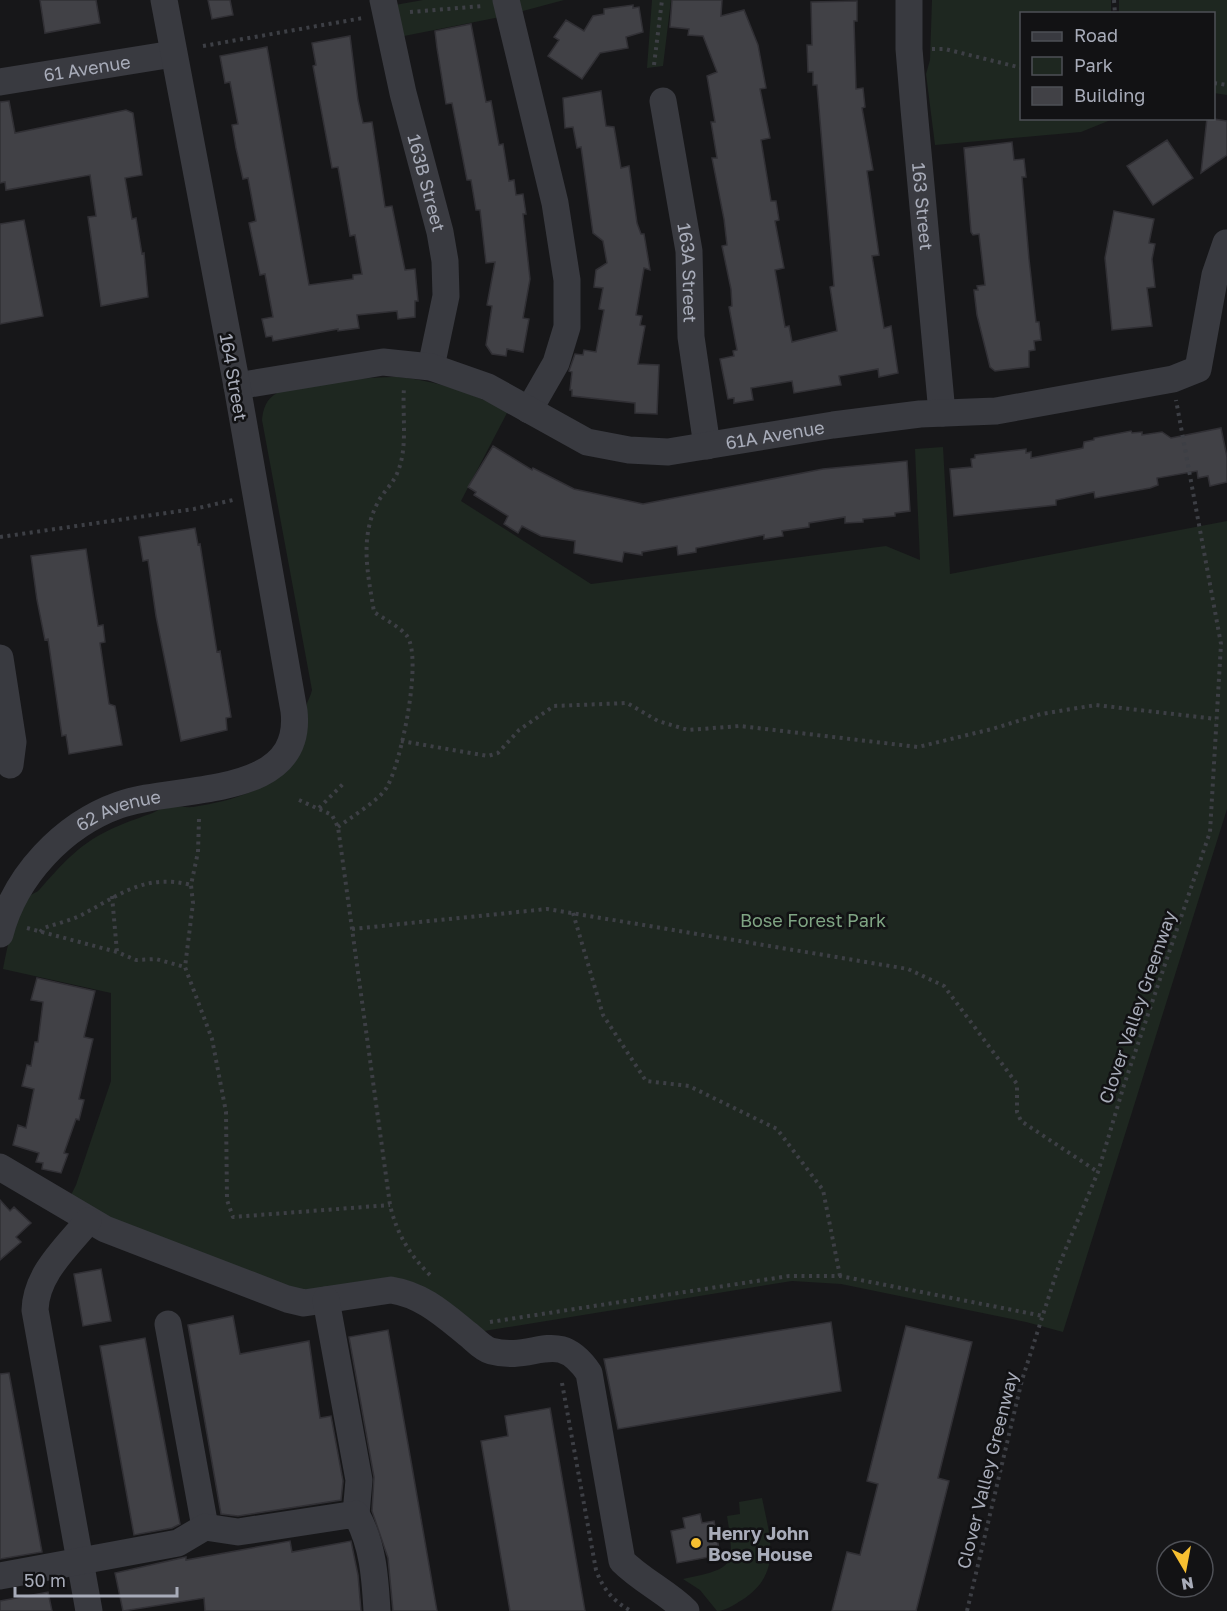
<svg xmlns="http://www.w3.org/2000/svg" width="1227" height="1611" viewBox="0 0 1227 1611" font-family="'Golos Text',sans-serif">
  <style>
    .green { fill: #1e2720 }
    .building { fill: #414146; stroke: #313035; stroke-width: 1.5 }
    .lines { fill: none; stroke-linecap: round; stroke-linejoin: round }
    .path { stroke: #3d3f45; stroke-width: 4; stroke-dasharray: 3 4.5; stroke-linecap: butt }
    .minor { stroke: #393a40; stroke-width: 27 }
    .poi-dot { fill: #f6bf31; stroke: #121214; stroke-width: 2 }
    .labels { text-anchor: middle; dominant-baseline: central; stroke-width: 5; stroke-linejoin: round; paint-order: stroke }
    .street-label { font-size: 18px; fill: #a8acb9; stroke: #121214 }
    .park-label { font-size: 18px; fill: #7fa483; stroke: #121214 }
    .poi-label { font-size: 18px; font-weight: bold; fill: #a8acb9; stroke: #121214; text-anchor: start }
  </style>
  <rect width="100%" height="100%" fill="#171719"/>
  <path class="green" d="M 423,0 L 564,0 L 500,17 L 404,36 L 395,5 Z
    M 652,0 L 671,0 L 663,66 L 647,68 Z
    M 932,0 L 1111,0 L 1111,13 L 1022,14 L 1022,118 L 1113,119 L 1081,132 L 935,145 L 926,74 L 930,60 Z
    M 1119,0 L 1227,0 L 1227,95 L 1214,93 L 1214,14 L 1119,13 Z
    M 397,377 C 439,381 471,393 508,411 L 461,501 L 591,584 L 886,546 L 920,560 L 915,449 L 943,447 L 950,574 L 1227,521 L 1227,809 L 1063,1332 L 1026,1322 L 841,1284 L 792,1281 L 478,1332 C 454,1310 434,1287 402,1279 L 314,1290 L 295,1289 L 107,1217 L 70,1197 L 76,1185 L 111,1081 L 111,993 L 3,969 C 8,943 13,918 29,897 C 32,893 37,893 40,889 C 80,844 92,834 150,814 C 156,812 160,808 166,806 C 176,804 183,808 193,807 C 229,802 289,786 303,747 C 308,734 305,720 306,707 C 307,701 311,696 312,690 L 262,420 C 263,409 266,399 277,393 C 298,382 372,377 397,377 Z
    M 762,1498 C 770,1537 783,1574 742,1600 C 735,1604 726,1611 717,1611 L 700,1590 L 683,1579 C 735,1568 735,1567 727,1516 L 740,1514 L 739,1502 Z"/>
  <path class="building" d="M 40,0 L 96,0 L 100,23 L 45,33 Z
    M 208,0 L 230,0 L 233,15 L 212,19 Z
    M 672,0 L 722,0 L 721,16 L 744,10 L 758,45 L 766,88 L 760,89 L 770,138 L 761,140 L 771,201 L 776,201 L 779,220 L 775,221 L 784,268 L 775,270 L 785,327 L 789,326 L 792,342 L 837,331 L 830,287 L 834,286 L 817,85 L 813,85 L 813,72 L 808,72 L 807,45 L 812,45 L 811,2 L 857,1 L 857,21 L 854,21 L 856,89 L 863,88 L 865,107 L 862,108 L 873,170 L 867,171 L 879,255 L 872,256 L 884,328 L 891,326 L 898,373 L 879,377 L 878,369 L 839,376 L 841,385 L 794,393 L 792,381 L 751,388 L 753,400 L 734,403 L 734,398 L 728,399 L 720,359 L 734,356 L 733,351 L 737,350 L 729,307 L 732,306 L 731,289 L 722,246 L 727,245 L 724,219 L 712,158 L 717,158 L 711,122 L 715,122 L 707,76 L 717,72 L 703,36 L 688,35 L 689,29 L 670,27 Z
    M 633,5 L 633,8 L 639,7 L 643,32 L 626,37 L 628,48 L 600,53 L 582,79 L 548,56 L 559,40 L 554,37 L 566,20 L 584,31 L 593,16 L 604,14 L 604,9 Z
    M 471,24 L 486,102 L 491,101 L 499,145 L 503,144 L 509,181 L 514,180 L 516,195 L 523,194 L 526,214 L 523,214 L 530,279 L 523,318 L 529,319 L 523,352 L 507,349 L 506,356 L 492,354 L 486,345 L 492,306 L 487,305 L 495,262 L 486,263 L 480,210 L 476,210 L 471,180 L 467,180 L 452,103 L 446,104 L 437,48 L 435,31 Z
    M 350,36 L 358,100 L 363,123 L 372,122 L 385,207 L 392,206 L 405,270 L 415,269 L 418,301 L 415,301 L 415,317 L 398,319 L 397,311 L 357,315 L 359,328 L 338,331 L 338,329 L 273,341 L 272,336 L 266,337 L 262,319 L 273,317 L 265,274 L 260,275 L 249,223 L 256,221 L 248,178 L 243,179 L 236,148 L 232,125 L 238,124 L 230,82 L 225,83 L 220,56 L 267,47 L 309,285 L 353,279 L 353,275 L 362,274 L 355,235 L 350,236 L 338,167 L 332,168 L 313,66 L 316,65 L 312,43 Z
    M 601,91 L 606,126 L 614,127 L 621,168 L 629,166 L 637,223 L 641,234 L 644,234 L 650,270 L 644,268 L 636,315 L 642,316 L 640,325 L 645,326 L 638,364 L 659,365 L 657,414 L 635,413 L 635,403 L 572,396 L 572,390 L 570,390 L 572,372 L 569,371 L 575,354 L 583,355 L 584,350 L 596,352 L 604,310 L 599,309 L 603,288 L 594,287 L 596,270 L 607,263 L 603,241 L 593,233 L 581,147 L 577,148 L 573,127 L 565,128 L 563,98 Z
    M 9,101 L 15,133 L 126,110 L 133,113 L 142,175 L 125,178 L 132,219 L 136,218 L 142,254 L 144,253 L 148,297 L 101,306 L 88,217 L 96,216 L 90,175 L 6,190 L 5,182 L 0,183 L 0,102 Z
    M 1207,118 L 1227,121 L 1227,155 L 1201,173 Z
    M 1167,140 L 1193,178 L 1153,205 L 1127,166 Z
    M 1012,142 L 1014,160 L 1024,159 L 1026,177 L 1022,177 L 1029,259 L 1036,322 L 1039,322 L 1041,340 L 1034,341 L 1035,350 L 1029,351 L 1029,367 L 995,371 L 990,367 L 977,315 L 974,290 L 978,290 L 977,286 L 985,285 L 979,234 L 973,235 L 971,232 L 964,148 Z
    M 1114,211 L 1154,219 L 1149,243 L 1155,244 L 1152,259 L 1155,287 L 1147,288 L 1152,326 L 1112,330 L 1105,258 Z
    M 24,220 L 43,316 L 0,324 L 0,224 Z
    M 1221,428 L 1227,457 L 1227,482 L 1210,486 L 1208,476 L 1198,478 L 1197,471 L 1157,478 L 1158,485 L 1150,488 L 1095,498 L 1094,492 L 1056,500 L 1056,505 L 954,516 L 950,469 L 972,467 L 971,459 L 975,458 L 975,455 L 1026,449 L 1026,453 L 1031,452 L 1031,458 L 1083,448 L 1084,442 L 1094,440 L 1094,438 L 1131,431 L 1132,433 L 1142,432 L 1142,435 L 1162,432 L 1171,438 Z
    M 493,446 L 532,470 L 533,468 L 574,489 L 643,504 L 823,469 L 907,461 L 910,511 L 895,513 L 895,516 L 863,519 L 863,522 L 845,523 L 845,517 L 809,523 L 809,527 L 782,531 L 783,536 L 764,539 L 764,535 L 696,548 L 696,552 L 678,555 L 677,546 L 642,552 L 642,555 L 624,552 L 622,562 L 574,553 L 575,541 L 541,536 L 522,526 L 518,533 L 504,524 L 508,516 L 474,495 L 476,492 L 468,487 Z
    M 195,528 L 198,545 L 200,544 L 217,652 L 220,651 L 231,717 L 226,718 L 227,730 L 181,741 L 156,616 L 148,560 L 143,561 L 139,537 Z
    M 86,549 L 98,626 L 103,625 L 105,642 L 100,643 L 109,704 L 115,706 L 122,745 L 69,754 L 66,735 L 62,736 L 48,639 L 45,640 L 37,600 L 31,556 Z
    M 37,978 L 95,991 L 84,1037 L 93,1039 L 79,1099 L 84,1100 L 79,1120 L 76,1119 L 64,1153 L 68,1154 L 61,1173 L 42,1169 L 43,1163 L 36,1162 L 39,1153 L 13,1145 L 18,1125 L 26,1128 L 34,1089 L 22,1086 L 27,1065 L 31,1066 L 35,1042 L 38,1042 L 43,1002 L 31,1000 Z
    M 0,1200 L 10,1211 L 14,1207 L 31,1223 L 16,1237 L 21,1242 L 0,1260 Z
    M 101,1269 L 111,1321 L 83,1326 L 74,1274 Z
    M 233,1316 L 240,1354 L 309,1341 L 320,1418 L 331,1416 L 343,1481 L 341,1500 L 238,1516 L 221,1514 L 188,1325 Z
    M 831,1322 L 841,1391 L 618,1429 L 604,1359 Z
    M 906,1326 L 972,1342 L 938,1478 L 949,1481 L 916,1611 L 832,1611 L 847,1552 L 860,1555 L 878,1484 L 867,1481 Z
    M 388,1330 L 412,1467 L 437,1611 L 393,1611 L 388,1558 L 372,1511 L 374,1477 L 349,1337 Z
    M 145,1338 L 180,1524 L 172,1528 L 134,1535 L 100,1346 Z
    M 9,1373 L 42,1552 L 0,1559 L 0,1374 Z
    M 550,1408 L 585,1611 L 510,1611 L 481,1441 L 508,1436 L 505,1416 Z
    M 700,1514 L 702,1523 L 714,1521 L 720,1555 L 677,1563 L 671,1531 L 685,1528 L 683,1518 Z
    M 290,1541 L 292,1552 L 351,1541 L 358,1575 L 361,1611 L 205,1611 L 204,1598 L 123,1611 L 115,1573 L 186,1557 L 186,1560 Z
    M 48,1592 L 52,1611 L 0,1611 L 0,1601 Z"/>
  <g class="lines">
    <path class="path" d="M 1114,0 L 1115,14
      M 410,12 L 483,6
      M 203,46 L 363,18
      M 932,49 L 945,49 L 1022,68
      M 654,65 L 662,0
      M 1214,83 L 1227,85
      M 0,537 L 194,509 L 233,500
      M 401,741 L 488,756 L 498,753 L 519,730 L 554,706 L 627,703 L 658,721 L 688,730 L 740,726 L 918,747 L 992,729 L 1041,714 L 1096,705 L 1216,719
      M 299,800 L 332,815 L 338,827 L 390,1205 C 397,1235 411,1257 433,1278
      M 319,808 L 345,782
      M 199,819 L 198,852 L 191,885 L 193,903 L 185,967 L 212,1039 L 226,1112 L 227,1200 L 233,1217 L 390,1205
      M 338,827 C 350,818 381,799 387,787 C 401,763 423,659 407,636 C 399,626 384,619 374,612 C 368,574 359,538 378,502 C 383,492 394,483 398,471 C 408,447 402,414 404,388
      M 112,896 L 117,952
      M 573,913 L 603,1015 L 646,1081 L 689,1086 L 777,1129 L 823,1190 L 840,1276
      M 27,928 L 117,952 L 136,960 L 156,959 L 185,967
      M 352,929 L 547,909 L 908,969 L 944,986 L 1017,1084 L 1017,1112 L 1021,1121 L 1098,1172
      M 40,932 L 44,928 C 58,923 74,920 87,912 C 124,892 147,874 191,885
      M 490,1322 L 789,1276 L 840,1276 L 1043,1316
      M 562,1383 L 596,1570 C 603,1589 613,1601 631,1611
      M 967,1611 L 1022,1380 L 1059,1265 L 1098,1172 L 1124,1085 L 1210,832 L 1221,644 L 1176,400"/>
    <g class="minor">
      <path id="s1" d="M 383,0 L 403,93 L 440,232 L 445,261 L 446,296 L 431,367"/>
      <path d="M 506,0 L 555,203 L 567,280 L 567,327 L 556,363 L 529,410"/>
      <path id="s2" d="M 909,0 L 909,49 L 914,109 L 942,413"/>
      <path id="s3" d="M 0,82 L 173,54"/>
      <path id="s4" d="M 663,101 L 689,251 L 691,337 L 707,446"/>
      <path id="s5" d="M 237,386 L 383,362 L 431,367 L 488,387 L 587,442 L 629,450 L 668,452 L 833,425 L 920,414 L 996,411 L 1173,379 L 1198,369 L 1215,275 L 1226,243"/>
      <path d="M 0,658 L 13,742 L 10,765"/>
      <path id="s6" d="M 0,934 C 15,876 63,825 119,805 C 176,784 304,801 294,711 L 237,386 L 164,0"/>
      <path d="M 0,1167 L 105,1229 L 287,1299 L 304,1303 L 391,1290 C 423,1295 444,1315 469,1335 C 475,1340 483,1349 491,1351 C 535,1363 557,1326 589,1373 L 622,1561 C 642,1581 667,1592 686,1611"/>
      <path d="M 88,1221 C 66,1248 36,1274 35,1310 L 89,1611"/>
      <path d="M 326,1300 L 359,1480 L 356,1514"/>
      <path d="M 168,1324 L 205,1527"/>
      <path d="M 0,1576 L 178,1543 L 205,1527 L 238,1532 L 356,1514 C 373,1545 375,1576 377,1611"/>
    </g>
  </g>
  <circle class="poi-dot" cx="696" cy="1543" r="6"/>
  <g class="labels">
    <g class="street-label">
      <text stroke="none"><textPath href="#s3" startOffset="88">61 Avenue</textPath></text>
      <text stroke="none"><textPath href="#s1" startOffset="188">163B Street</textPath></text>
      <text stroke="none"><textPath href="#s2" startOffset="207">163 Street</textPath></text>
      <text stroke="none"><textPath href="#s4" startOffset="174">163A Street</textPath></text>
      <text transform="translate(234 377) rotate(80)">164 Street</text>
      <text stroke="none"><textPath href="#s5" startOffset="560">61A Avenue</textPath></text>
      <text stroke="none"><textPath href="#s6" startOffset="180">62 Avenue</textPath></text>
      <text transform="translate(1137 1007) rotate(-71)">Clover Valley Greenway</text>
      <text transform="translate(987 1470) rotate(-76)">Clover Valley Greenway</text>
    </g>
    <g class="park-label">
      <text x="813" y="920">Bose Forest Park</text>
    </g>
    <g class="poi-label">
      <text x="708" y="1533">Henry John<tspan x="708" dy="21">Bose House</tspan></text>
    </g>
  </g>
  <rect x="1020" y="12" width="195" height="108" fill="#121214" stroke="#4e5056" stroke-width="1.5"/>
  <rect x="1032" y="32" width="30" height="9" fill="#393a40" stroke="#4e5056" stroke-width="1.5"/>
  <text x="1074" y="42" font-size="18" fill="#a8acb9">Road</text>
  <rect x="1032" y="57" width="30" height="18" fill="#1e2720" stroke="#4e5056" stroke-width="1.5"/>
  <text x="1074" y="72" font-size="18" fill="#a8acb9">Park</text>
  <rect x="1032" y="87" width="30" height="18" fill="#414146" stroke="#4e5056" stroke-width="1.5"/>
  <text x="1074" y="102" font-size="18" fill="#a8acb9">Building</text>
  <g transform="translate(1185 1569) rotate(170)"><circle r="28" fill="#121214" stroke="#4e5056" stroke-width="1.5"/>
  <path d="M0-4.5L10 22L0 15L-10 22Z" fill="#f6bf31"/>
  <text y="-9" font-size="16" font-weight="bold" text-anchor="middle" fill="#a8acb9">N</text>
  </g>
  <path d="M15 1587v9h162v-9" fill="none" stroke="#a8acb9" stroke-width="3"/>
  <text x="24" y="1587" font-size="18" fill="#a8acb9" stroke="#121214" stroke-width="4.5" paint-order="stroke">50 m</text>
</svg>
